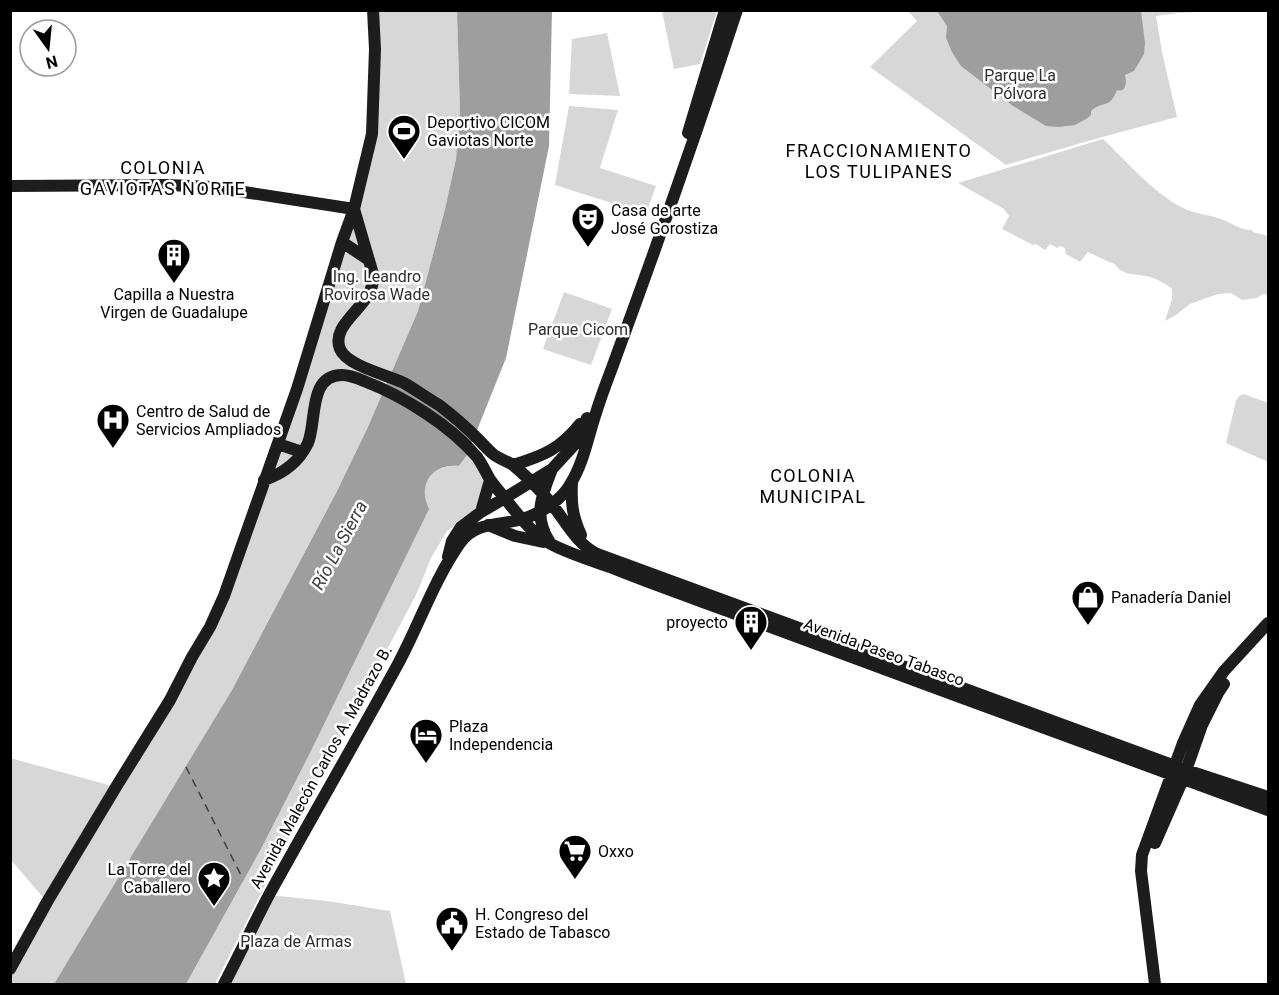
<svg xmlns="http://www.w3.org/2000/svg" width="1279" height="995" viewBox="0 0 1279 995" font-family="Roboto,sans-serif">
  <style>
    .green { fill: #d7d7d7 }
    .water { fill: #9e9e9e }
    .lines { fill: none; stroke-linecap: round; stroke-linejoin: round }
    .ferry { stroke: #3f3f3f; stroke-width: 1.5; stroke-dasharray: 8 6; stroke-linecap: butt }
    .secondary { stroke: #1d1d1d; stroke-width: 12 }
    .labels { text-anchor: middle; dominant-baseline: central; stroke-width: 5; stroke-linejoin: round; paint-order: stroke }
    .park-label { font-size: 16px; fill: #2e2e2e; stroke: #fff }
    .poi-label { font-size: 16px; fill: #000; stroke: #fff; text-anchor: start }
    .street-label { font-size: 16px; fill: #000; stroke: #fff }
    .neighbourhood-label { font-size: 18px; letter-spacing: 1.5px; fill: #000; stroke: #fff }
    .water-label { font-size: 18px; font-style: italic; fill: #3f3f3f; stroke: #fff }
  </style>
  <rect width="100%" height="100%" fill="#fff"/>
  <path class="green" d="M 373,11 L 457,11 L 460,111 L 456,159 L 445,209 L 418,311 L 367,429 L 336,493 L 232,690 L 71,957 L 54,984 L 11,984 L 11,969 L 47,902 L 11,860 L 10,758 L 116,787 L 218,611 L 241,549 L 372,134 Z
    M 662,11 L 717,11 L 700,64 L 674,69 Z
    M 908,11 L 1216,11 L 1178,13 L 1156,16 L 1162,52 L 1177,117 L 1102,137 L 1006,165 L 870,67 L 917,21 Z
    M 607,33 L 620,96 L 569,94 L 572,39 Z
    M 569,106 L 618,110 L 600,168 L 656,186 L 646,214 L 555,185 Z
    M 1103,139 C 1126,161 1153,192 1181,207 C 1195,215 1211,214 1226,221 C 1234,225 1241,230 1252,230 L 1253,232 L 1268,236 L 1268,295 L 1263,294 L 1257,298 L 1242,300 L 1231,293 L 1218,294 L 1190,304 L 1176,315 L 1165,321 L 1172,299 L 1172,289 C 1165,283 1155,278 1146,276 C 1134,274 1121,275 1115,264 L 1109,262 L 1088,252 L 1080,262 L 1066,254 L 1065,248 L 1060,246 L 1057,248 L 1050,244 L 1045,250 L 1036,244 L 1033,245 L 1002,229 L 1009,216 L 1004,209 L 958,183 Z
    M 564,292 L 612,309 L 591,365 L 543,349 Z
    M 1244,394 L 1268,403 L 1268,462 L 1226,443 L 1236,401 L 1239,396 Z
    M 467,455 L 478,468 L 484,484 L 475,511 L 447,531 L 431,558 L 417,593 L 334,749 L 215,984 L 186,984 L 261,849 L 310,753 L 428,509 C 417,485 432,464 459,466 Z
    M 269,895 L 327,901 L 390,911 L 406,984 L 227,984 Z"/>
  <path class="water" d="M 457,11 L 552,11 L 549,146 L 506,358 L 467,455 L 459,466 C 432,463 417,485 429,509 L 310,753 L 261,849 L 186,984 L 54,984 L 232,690 L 336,493 L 367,429 L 418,311 L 445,209 L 456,159 L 460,111 Z
    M 937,11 L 1141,11 L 1145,43 L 1144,54 L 1134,71 L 1125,75 C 1127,82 1126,93 1117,90 C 1109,110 1103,100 1091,111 L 1091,115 L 1086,119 L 1075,125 L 1058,127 L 1046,126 L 1013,106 L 961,66 L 952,52 L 946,38 L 947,26 Z"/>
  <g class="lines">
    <path class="ferry" d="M 186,767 L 243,879"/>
    <path class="secondary" d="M 688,133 L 725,10
      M 10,186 L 168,185 L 212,187 L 354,209
      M 354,209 L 373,274 C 377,305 329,322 340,349 C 347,366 388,375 404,383 C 416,390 427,398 439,405 C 452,415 465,426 477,438 C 482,443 487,449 493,454 C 499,459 507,461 513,465 C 524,474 534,484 543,494 C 562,513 572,541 597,554 L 1186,770 L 1268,797
      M 342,242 L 369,260
      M 278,444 L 302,452
      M 513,465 C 543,456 560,449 580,424
      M 264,480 C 282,474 299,462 308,443 C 317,421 308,375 342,375 C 350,375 357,378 364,381 C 403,396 450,425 477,457 C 482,464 485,470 489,478 C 494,486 501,493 507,501 C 520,517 531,532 549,543 C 567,553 590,560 610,567 C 659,587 710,604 760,623 C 929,686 1099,748 1268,810
      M 572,482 C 571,503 572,515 581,535
      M 481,512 L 490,480
      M 488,525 L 515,536 L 543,542
      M 549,541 C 533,515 542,495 552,469
      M 448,557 L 452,541 L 461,527 L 481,512 L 505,498 L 552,469 L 576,443 L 587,418
      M 1155,843 L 1183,779 L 1202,725 L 1218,693 L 1224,684
      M 10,969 L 47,902 L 116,787 L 170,700 L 192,657 L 210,627 L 224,596 L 297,389 L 342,242 L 354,209 L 372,134 L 375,49 L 373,10
      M 224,984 C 240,954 254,923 270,893 C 312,817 356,741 398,664 C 419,625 434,580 460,543 C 476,521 499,526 522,519 C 540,514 562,500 571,483 C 584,462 588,436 596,413 C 602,393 610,374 617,354 C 659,240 699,126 737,10
      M 1155,984 L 1141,871 L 1142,855 L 1183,743 L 1200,705 L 1224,671 L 1268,623"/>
  </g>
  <defs>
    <symbol id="stadium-pin" viewBox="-11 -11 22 30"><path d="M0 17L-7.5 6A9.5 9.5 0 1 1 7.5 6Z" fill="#000" stroke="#fff"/><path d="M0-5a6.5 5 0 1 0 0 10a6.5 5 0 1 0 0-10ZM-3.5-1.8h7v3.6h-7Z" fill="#fff"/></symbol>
    <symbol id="theatre-pin" viewBox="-11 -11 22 30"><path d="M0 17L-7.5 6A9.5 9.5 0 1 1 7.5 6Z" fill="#000" stroke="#fff"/><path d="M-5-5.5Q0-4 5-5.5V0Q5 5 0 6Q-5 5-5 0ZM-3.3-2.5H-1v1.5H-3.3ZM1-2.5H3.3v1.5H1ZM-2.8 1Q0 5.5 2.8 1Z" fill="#fff"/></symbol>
    <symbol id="building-pin" viewBox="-11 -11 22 30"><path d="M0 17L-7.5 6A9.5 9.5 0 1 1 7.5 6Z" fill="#000" stroke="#fff"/><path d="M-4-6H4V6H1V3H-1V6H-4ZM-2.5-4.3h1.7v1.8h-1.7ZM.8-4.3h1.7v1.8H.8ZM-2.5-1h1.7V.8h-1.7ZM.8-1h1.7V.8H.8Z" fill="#fff"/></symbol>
    <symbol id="hospital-pin" viewBox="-11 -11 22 30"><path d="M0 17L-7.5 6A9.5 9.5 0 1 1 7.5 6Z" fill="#000" stroke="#fff"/><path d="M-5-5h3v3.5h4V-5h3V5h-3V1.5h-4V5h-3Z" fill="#fff"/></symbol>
    <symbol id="shop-pin" viewBox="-11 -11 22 30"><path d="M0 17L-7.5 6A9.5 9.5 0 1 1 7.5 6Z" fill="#000" stroke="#fff"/><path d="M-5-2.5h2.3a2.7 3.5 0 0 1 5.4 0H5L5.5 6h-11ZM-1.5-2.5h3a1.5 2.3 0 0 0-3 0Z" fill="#fff"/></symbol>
    <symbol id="hotel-pin" viewBox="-11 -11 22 30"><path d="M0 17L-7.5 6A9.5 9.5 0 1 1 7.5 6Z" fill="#000" stroke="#fff"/><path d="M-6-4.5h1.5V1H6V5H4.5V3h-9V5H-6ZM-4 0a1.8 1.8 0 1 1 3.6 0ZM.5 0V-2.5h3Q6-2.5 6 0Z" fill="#fff"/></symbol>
    <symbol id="supermarket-pin" viewBox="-11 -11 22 30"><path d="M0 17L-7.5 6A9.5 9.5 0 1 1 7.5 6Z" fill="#000" stroke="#fff"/><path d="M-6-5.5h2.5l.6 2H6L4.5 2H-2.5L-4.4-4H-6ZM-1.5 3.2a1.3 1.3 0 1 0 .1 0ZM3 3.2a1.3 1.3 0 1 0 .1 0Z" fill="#fff"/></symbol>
    <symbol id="sight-pin" viewBox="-11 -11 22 30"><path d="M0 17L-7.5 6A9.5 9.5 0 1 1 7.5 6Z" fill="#000" stroke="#fff"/><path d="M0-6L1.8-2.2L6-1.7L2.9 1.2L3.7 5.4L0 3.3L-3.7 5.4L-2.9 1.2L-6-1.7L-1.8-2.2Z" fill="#fff"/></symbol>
    <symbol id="civic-pin" viewBox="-11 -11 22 30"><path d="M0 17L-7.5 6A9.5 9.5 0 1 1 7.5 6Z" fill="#000" stroke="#fff"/><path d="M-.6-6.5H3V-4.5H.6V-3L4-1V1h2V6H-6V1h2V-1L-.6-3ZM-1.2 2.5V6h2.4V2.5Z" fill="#fff"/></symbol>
  </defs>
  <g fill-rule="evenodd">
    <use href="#stadium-pin" x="385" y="112" width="38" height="52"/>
    <use href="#theatre-pin" x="569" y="200" width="38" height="52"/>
    <use href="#building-pin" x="155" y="236" width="38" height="52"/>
    <use href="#hospital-pin" x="94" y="401" width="38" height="52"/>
    <use href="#shop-pin" x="1069" y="578" width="38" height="52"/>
    <use href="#building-pin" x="732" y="603" width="38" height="52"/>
    <use href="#hotel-pin" x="407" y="716" width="38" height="52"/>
    <use href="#supermarket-pin" x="556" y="832" width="38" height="52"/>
    <use href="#sight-pin" x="195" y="859" width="38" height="52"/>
    <use href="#civic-pin" x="433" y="904" width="38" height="52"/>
  </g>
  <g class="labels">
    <g class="park-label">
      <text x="1020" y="75">Parque La<tspan x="1020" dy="18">Pólvora</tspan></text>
      <text x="377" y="276">Ing. Leandro<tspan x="377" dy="18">Rovirosa Wade</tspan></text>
      <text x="578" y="329">Parque Cicom</text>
      <text x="296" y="941">Plaza de Armas</text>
    </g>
    <g class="poi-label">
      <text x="427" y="122">Deportivo CICOM<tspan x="427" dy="18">Gaviotas Norte</tspan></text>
      <text x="611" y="210">Casa de arte<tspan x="611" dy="18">José Gorostiza</tspan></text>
      <text x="174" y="294" text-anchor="middle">Capilla a Nuestra<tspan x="174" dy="18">Virgen de Guadalupe</tspan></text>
      <text x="136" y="411">Centro de Salud de<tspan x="136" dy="18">Servicios Ampliados</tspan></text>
      <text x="1111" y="597">Panadería Daniel</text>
      <text x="728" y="622" text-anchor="end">proyecto</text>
      <text x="449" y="726">Plaza<tspan x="449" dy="18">Independencia</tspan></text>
      <text x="598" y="851">Oxxo</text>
      <text x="191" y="869" text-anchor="end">La Torre del<tspan x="191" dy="18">Caballero</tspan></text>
      <text x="475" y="914">H. Congreso del<tspan x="475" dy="18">Estado de Tabasco</tspan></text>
    </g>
    <g class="street-label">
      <text transform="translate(884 652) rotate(20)">Avenida Paseo Tabasco</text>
      <text transform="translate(321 767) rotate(-61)">Avenida Malecón Carlos A. Madrazo B.</text>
    </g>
    <g class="neighbourhood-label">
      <text x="879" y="150">FRACCIONAMIENTO<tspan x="879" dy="21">LOS TULIPANES</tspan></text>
      <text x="163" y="167">COLONIA<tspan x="163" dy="21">GAVIOTAS NORTE</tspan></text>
      <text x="813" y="475">COLONIA<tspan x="813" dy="21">MUNICIPAL</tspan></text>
    </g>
    <g class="water-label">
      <text transform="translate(339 545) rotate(-62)">Río La Sierra</text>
    </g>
  </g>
  <rect width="1279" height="995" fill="none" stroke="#000000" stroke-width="24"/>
  <g transform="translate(48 48) rotate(165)"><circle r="28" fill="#ffffff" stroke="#999999" stroke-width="1.5"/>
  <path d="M0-4.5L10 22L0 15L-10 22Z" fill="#000000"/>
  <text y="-9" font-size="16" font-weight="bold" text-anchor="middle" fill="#000000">N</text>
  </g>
</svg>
